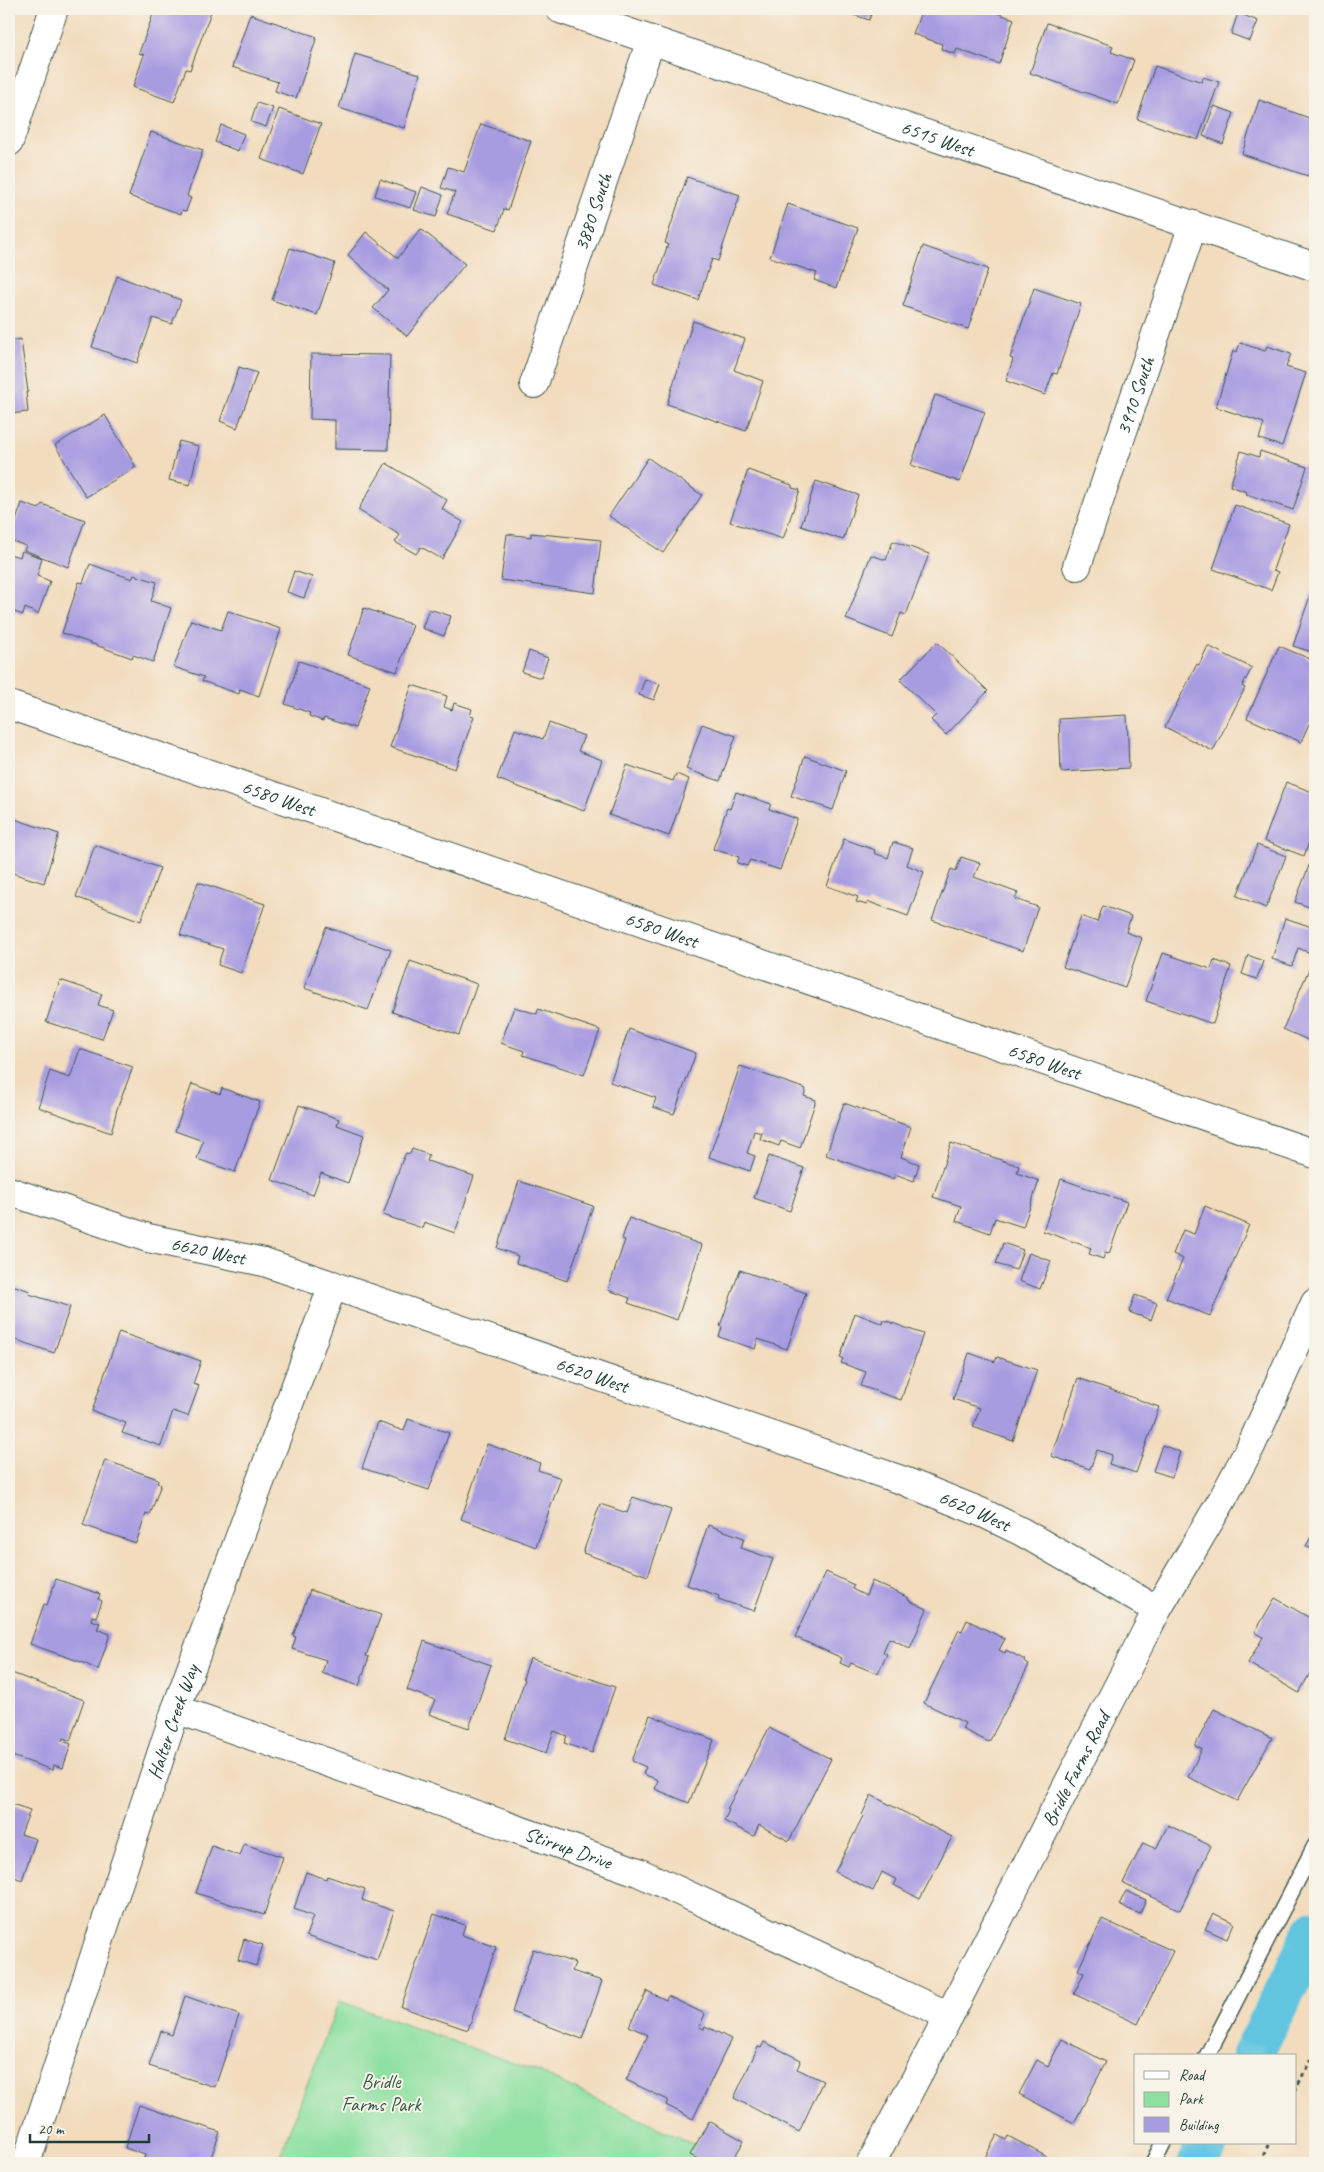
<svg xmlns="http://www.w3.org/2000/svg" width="1324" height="2172" viewBox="0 0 1324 2172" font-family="Caveat,sans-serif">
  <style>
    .green { fill: #8ee0a1; stroke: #568e6a }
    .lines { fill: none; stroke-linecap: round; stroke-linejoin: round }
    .canal { stroke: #62c5e0; stroke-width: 41 }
    .building { fill: #a89ce1 }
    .service-casing { stroke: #3f5549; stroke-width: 18 }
    .minor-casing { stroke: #3f5549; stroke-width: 30 }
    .path { stroke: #3f5549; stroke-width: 3; stroke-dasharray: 4 4; stroke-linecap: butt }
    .service { stroke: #fff; stroke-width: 15 }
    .minor { stroke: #fff; stroke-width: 28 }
    .labels { text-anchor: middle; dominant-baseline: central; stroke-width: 4; stroke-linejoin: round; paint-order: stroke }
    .street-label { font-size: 20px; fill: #1f3d34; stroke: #f7f3e8 }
    .park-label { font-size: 20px; fill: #355e4a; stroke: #f7f3e8 }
  </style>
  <rect width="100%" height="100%" fill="#f7f3e8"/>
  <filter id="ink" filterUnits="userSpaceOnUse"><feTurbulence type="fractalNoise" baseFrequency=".02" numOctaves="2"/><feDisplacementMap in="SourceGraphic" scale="10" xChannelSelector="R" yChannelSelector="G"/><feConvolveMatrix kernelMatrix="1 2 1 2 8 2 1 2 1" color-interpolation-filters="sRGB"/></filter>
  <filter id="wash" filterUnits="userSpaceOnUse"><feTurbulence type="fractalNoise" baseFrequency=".0096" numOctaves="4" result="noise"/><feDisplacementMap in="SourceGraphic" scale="20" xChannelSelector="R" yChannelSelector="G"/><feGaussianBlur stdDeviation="1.12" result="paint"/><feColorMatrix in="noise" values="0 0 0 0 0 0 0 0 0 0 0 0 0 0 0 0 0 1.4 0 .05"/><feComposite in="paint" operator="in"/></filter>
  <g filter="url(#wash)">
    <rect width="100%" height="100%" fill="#f2dcbd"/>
    <path class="green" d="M 339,2001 L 539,2072 L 733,2163 L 277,2163 Z"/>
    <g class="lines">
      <path class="canal" d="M 1252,2056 L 1315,1930
        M 1198,2163 L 1208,2143"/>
    </g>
    <g id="blocks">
      <path class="building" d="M 155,9 L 212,9 L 190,70 L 186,69 L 174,102 L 133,87 L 144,55 L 139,53 Z
        M 831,9 L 873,9 L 869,20 L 846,12 L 845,14 Z
        M 922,9 L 985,9 L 1014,19 L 999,64 L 957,49 L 955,54 L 941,49 L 942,44 L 913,34 Z
        M 1238,13 L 1258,21 L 1250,41 L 1231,34 Z
        M 250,14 L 317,37 L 296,98 L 275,91 L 278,82 L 232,67 Z
        M 1047,23 L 1113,46 L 1111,52 L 1134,60 L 1118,104 L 1030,73 Z
        M 355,54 L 420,74 L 404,128 L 339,108 Z
        M 1155,66 L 1202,82 L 1203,77 L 1219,82 L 1198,140 L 1137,119 Z
        M 1259,100 L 1315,120 L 1315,153 L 1308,176 L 1242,154 Z
        M 257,103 L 273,108 L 266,127 L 251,122 Z
        M 1214,106 L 1234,113 L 1223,144 L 1203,136 Z
        M 279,109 L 321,124 L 303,174 L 261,159 Z
        M 481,124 L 531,141 L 508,210 L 504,209 L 497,230 L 447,214 L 455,192 L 441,188 L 448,167 L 464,172 Z
        M 221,125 L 244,134 L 238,151 L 215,142 Z
        M 151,132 L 203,150 L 187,196 L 191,198 L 186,211 L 182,210 L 181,214 L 129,196 Z
        M 687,177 L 740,195 L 718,261 L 712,259 L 698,300 L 654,285 L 668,244 L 665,243 Z
        M 380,179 L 416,192 L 410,208 L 375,196 Z
        M 422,187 L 443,195 L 436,217 L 414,210 Z
        M 788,204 L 858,228 L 836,288 L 814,280 L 817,273 L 770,257 Z
        M 421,229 L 465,264 L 407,336 L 373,308 L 388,290 L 348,255 L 366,232 L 398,258 Z
        M 923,246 L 988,269 L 968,329 L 903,306 Z
        M 290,248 L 335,263 L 317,315 L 272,300 Z
        M 117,276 L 181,300 L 172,324 L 153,318 L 137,363 L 92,347 Z
        M 1034,288 L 1081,304 L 1057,374 L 1053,373 L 1045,395 L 1006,381 L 1013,359 L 1010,358 Z
        M 693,321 L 745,339 L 734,370 L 763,381 L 746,431 L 667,404 Z
        M 21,339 L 28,392 L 26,392 L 28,412 L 9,414 L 9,341 Z
        M 1240,343 L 1265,351 L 1267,346 L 1291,354 L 1286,367 L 1306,373 L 1282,446 L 1259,439 L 1264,423 L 1216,407 L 1233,351 L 1237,352 Z
        M 311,354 L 390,355 L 388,450 L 335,449 L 335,420 L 310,419 Z
        M 239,367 L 257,373 L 237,428 L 220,421 Z
        M 935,395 L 985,412 L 960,482 L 911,465 Z
        M 105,415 L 136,467 L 86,497 L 55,445 Z
        M 179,441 L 199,446 L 190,485 L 169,480 Z
        M 1241,451 L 1259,457 L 1260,451 L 1307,467 L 1293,510 L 1246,494 L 1247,492 L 1230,486 Z
        M 648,458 L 702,495 L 663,553 L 609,516 Z
        M 386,463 L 447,500 L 442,509 L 463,522 L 442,559 L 421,547 L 416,554 L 395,542 L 400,535 L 358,510 Z
        M 748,470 L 792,485 L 792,488 L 800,490 L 783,539 L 730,522 Z
        M 816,481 L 858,495 L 843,540 L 801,526 Z
        M 22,503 L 39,509 L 42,504 L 85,520 L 68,567 L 24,550 L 26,546 L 9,540 Z
        M 1235,505 L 1289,524 L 1273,570 L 1278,572 L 1271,590 L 1213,569 Z
        M 531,533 L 601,540 L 595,593 L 501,580 L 507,534 L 531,537 Z
        M 893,541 L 929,554 L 906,615 L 901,613 L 892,637 L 846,619 L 871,555 L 886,560 Z
        M 22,551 L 42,558 L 37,576 L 50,581 L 38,614 L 25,608 L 23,615 L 9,610 L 9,554 L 20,557 Z
        M 90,564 L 132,579 L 134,575 L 157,582 L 151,601 L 171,608 L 153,662 L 133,655 L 132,658 L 62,633 L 79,582 L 83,583 Z
        M 294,571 L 312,577 L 304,598 L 287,592 Z
        M 1313,587 L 1315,588 L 1315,653 L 1293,646 Z
        M 364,608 L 413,625 L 397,672 L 348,655 Z
        M 429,609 L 451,616 L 444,636 L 422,628 Z
        M 228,611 L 281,629 L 259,696 L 240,689 L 239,694 L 202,681 L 204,677 L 174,667 L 191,620 L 221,630 Z
        M 937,642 L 988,691 L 946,735 L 931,720 L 936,715 L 900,680 Z
        M 1208,646 L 1252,668 L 1242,686 L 1245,688 L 1213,751 L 1165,727 L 1197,664 L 1199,665 Z
        M 1279,646 L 1315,661 L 1315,710 L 1301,742 L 1247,718 Z
        M 529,651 L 548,658 L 541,678 L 522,672 Z
        M 299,661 L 370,685 L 355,728 L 324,718 L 323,721 L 309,716 L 310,713 L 285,704 Z
        M 645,679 L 660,684 L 654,700 L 639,695 Z
        M 412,685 L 447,696 L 444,707 L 452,710 L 454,703 L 472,709 L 470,716 L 474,717 L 455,769 L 390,747 Z
        M 1127,715 L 1129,768 L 1061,772 L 1059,719 Z
        M 549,723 L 584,736 L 578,751 L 602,760 L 584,811 L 497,779 L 515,729 L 543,739 Z
        M 702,724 L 736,736 L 720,781 L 686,769 Z
        M 805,756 L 846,771 L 833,810 L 791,796 Z
        M 627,765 L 673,781 L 676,774 L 689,779 L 669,836 L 609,815 Z
        M 1286,782 L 1315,793 L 1315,826 L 1304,856 L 1264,841 Z
        M 736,792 L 771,804 L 769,809 L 797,819 L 780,870 L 750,860 L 747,866 L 737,863 L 739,857 L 713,849 L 727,808 L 730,809 Z
        M 9,817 L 59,834 L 44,883 L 9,872 Z
        M 844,839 L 875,850 L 874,853 L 888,858 L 893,842 L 913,848 L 907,865 L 924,872 L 908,916 L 869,902 L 867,905 L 856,902 L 858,897 L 827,886 Z
        M 95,845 L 160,868 L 141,921 L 76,897 Z
        M 1257,845 L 1286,856 L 1266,908 L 1237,896 Z
        M 1315,850 L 1315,909 L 1295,902 Z
        M 961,857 L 980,863 L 974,877 L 1018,893 L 1015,899 L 1038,907 L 1023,951 L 932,920 L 951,869 L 956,871 Z
        M 198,882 L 265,904 L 241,973 L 218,965 L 223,949 L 180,935 Z
        M 1103,906 L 1131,916 L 1126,932 L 1142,938 L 1125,988 L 1063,967 L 1081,916 L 1097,922 Z
        M 1285,918 L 1315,928 L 1315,947 L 1313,954 L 1298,948 L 1292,966 L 1272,959 Z
        M 326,927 L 391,950 L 368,1010 L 304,988 Z
        M 1163,953 L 1211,969 L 1214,960 L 1231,966 L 1213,1024 L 1146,1001 Z
        M 1248,955 L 1263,961 L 1257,979 L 1242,974 Z
        M 410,961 L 477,984 L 459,1035 L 392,1012 Z
        M 1309,969 L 1315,972 L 1315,1043 L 1283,1029 Z
        M 60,980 L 102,994 L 98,1005 L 113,1010 L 102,1039 L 46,1022 Z
        M 514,1007 L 537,1014 L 538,1009 L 600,1030 L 584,1075 L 523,1055 L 524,1051 L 501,1043 Z
        M 629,1029 L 696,1053 L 674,1114 L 653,1107 L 656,1098 L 610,1082 Z
        M 80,1049 L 133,1067 L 117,1109 L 111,1133 L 38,1107 L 50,1071 L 70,1078 Z
        M 740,1066 L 806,1089 L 804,1096 L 816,1100 L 800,1148 L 781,1141 L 779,1146 L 760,1139 L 762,1133 L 754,1131 L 747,1153 L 755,1156 L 750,1171 L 709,1157 Z
        M 192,1084 L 220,1094 L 222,1088 L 260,1102 L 235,1172 L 197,1159 L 203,1141 L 175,1131 Z
        M 844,1103 L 911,1127 L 901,1157 L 919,1164 L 914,1181 L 895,1174 L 893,1179 L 826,1155 Z
        M 299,1105 L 339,1119 L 337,1125 L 364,1135 L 348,1183 L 321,1173 L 313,1195 L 272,1180 Z
        M 951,1143 L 1019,1166 L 1017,1173 L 1039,1181 L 1023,1227 L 995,1218 L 990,1233 L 956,1221 L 961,1206 L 933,1197 Z
        M 412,1149 L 429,1155 L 427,1161 L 474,1176 L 455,1233 L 424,1222 L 422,1228 L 383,1215 L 402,1161 L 406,1153 L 410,1154 Z
        M 769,1156 L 804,1168 L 790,1211 L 754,1198 Z
        M 1061,1179 L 1127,1202 L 1109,1254 L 1105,1253 L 1103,1259 L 1089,1254 L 1091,1248 L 1043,1231 Z
        M 519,1181 L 593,1206 L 567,1281 L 516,1263 L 518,1256 L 497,1248 Z
        M 1205,1206 L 1249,1225 L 1210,1316 L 1166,1298 L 1183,1259 L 1173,1254 L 1183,1230 L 1194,1234 Z
        M 629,1218 L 702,1245 L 677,1320 L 628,1303 L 630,1298 L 608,1290 L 625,1240 L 622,1239 Z
        M 1003,1243 L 1023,1250 L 1016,1270 L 996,1264 Z
        M 1029,1253 L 1051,1261 L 1040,1289 L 1019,1281 Z
        M 740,1270 L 806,1293 L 787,1349 L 758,1339 L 755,1349 L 719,1337 L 722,1327 L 720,1326 Z
        M 9,1284 L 30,1291 L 29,1294 L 70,1307 L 54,1353 L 14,1339 L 12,1348 L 9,1346 Z
        M 1135,1295 L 1157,1303 L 1151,1320 L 1129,1312 Z
        M 855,1313 L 883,1324 L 884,1320 L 923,1334 L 901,1400 L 861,1386 L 866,1372 L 841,1363 L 843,1359 L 840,1358 Z
        M 119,1332 L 201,1361 L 193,1384 L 199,1386 L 188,1416 L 173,1411 L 161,1446 L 122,1433 L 126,1423 L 92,1411 Z
        M 969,1353 L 995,1362 L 997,1357 L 1037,1370 L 1013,1441 L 973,1427 L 980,1408 L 953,1399 Z
        M 1078,1378 L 1159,1407 L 1136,1473 L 1109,1464 L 1112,1455 L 1097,1450 L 1090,1469 L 1051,1456 Z
        M 408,1419 L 449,1433 L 429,1490 L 362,1468 L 378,1422 L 404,1431 Z
        M 487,1444 L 540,1463 L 538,1470 L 561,1478 L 536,1547 L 461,1519 Z
        M 1162,1445 L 1180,1452 L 1172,1477 L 1153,1471 Z
        M 105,1460 L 158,1479 L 157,1483 L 161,1484 L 150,1515 L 146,1514 L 136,1543 L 83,1525 Z
        M 633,1497 L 671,1510 L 648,1576 L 583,1553 L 600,1504 L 627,1513 Z
        M 708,1525 L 744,1538 L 741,1548 L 773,1559 L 754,1611 L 718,1599 L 719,1596 L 687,1585 Z
        M 1315,1530 L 1315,1551 L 1306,1546 Z
        M 826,1572 L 854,1585 L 852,1589 L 866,1596 L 872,1581 L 909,1598 L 908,1600 L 927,1609 L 910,1648 L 889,1638 L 883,1652 L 887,1654 L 878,1674 L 851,1663 L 849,1667 L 840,1663 L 842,1658 L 795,1637 Z
        M 56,1579 L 100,1594 L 98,1599 L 102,1601 L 96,1617 L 92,1616 L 91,1620 L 100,1623 L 97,1629 L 110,1634 L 98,1670 L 84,1663 L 30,1644 L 44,1604 L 47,1605 Z
        M 310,1590 L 381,1615 L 366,1656 L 369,1657 L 359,1686 L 322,1673 L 326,1660 L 292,1649 L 296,1637 L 293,1636 Z
        M 1275,1598 L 1315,1621 L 1315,1664 L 1299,1693 L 1248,1663 L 1263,1637 L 1255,1632 Z
        M 967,1620 L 1005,1639 L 999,1650 L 1005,1653 L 1006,1650 L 1025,1660 L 1024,1662 L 1029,1665 L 989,1742 L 962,1729 L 965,1723 L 924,1703 L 959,1630 L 962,1631 Z
        M 424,1641 L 491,1665 L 469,1728 L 429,1714 L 435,1700 L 407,1690 Z
        M 530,1658 L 615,1687 L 592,1753 L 564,1743 L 567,1736 L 554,1731 L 546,1753 L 505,1739 L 525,1679 L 523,1678 Z
        M 9,1672 L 84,1700 L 70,1741 L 63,1738 L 62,1741 L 71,1744 L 63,1768 L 54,1765 L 53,1770 L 9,1755 Z
        M 1214,1709 L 1272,1738 L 1237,1801 L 1188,1777 L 1202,1749 L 1195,1746 Z
        M 650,1715 L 714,1740 L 689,1803 L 655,1789 L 658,1780 L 643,1774 L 646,1767 L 632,1761 Z
        M 769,1728 L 831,1759 L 789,1841 L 759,1825 L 754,1836 L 724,1821 L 729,1810 L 727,1809 Z
        M 871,1795 L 952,1837 L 920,1899 L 894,1885 L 897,1880 L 882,1872 L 873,1891 L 835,1872 L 863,1816 L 862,1815 Z
        M 9,1803 L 30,1810 L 21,1834 L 36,1839 L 22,1880 L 9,1875 Z
        M 1168,1825 L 1211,1846 L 1180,1910 L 1123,1883 L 1143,1843 L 1156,1849 Z
        M 244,1844 L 283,1857 L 264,1915 L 196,1893 L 212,1846 L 240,1856 Z
        M 306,1872 L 326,1879 L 327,1876 L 365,1889 L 362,1900 L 394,1911 L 377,1960 L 306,1936 L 313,1916 L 294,1909 Z
        M 1126,1891 L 1146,1900 L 1140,1914 L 1119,1905 Z
        M 1213,1913 L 1234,1923 L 1227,1939 L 1205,1929 Z
        M 434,1914 L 465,1925 L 462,1935 L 496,1947 L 468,2030 L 401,2007 Z
        M 1102,1919 L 1173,1951 L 1138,2024 L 1074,1994 L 1084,1973 L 1078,1970 Z
        M 244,1939 L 263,1945 L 256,1966 L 238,1960 Z
        M 533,1949 L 575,1963 L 572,1971 L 602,1981 L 582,2039 L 512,2012 Z
        M 647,1991 L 666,2000 L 668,1996 L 705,2014 L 699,2027 L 704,2029 L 705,2026 L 731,2039 L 693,2119 L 666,2105 L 668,2100 L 626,2080 L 648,2035 L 629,2026 Z
        M 185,1996 L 239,2015 L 215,2087 L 149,2066 L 161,2031 L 172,2035 Z
        M 1062,2039 L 1106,2062 L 1074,2123 L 1019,2094 L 1037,2060 L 1048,2066 Z
        M 764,2042 L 801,2060 L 797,2069 L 823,2081 L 799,2132 L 734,2098 L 758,2047 L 761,2048 Z
        M 139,2105 L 220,2132 L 209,2163 L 143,2163 L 145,2155 L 125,2148 Z
        M 709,2121 L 744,2141 L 731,2163 L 705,2163 L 690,2155 Z
        M 997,2135 L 1006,2140 L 1008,2136 L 1053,2160 L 1052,2163 L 982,2163 Z"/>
    </g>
  </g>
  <g filter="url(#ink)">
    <use href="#blocks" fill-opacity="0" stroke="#3f5549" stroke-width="1"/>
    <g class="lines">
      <defs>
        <path id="service" d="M 1207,2056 L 1315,1846
          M 1153,2163 L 1163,2143"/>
        <g id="minor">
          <path id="s1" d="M 560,9 L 1315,267"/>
          <path d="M 9,142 L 54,9"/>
          <path id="s2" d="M 534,384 L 651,40"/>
          <path id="s3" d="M 1077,566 L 1193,225"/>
          <path id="s4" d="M 9,705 L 1315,1154"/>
          <path id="s5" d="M 9,1191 L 148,1238 L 264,1262 L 904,1481 L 983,1513 L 1022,1532 L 1157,1610"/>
          <path id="s6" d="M 176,1709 L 638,1872 L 949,2016"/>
          <path id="s7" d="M 26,2163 L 176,1709 L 333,1285"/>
          <path id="s8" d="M 871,2163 L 949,2016 L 1157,1610 L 1222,1500 L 1251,1446 L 1315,1303"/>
        </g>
      </defs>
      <use href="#service" class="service-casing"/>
      <use href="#minor" class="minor-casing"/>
      <path class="path" d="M 1295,2091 L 1315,2051
        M 1260,2163 L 1269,2143"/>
      <use href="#service" class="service"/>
      <use href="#minor" class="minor"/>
    </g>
  </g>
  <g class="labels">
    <g class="street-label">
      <text stroke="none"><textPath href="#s1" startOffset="399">6515 West</textPath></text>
      <text stroke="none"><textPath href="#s2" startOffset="182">3880 South</textPath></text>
      <text stroke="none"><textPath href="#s3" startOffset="180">3910 South</textPath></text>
      <text stroke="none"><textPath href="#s4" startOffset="285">6580 West</textPath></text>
      <text stroke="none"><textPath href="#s4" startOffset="690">6580 West</textPath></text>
      <text stroke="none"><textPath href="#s4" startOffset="1095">6580 West</textPath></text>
      <text stroke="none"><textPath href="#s5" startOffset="208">6620 West</textPath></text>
      <text stroke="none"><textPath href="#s5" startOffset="612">6620 West</textPath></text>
      <text stroke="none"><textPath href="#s5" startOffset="1018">6620 West</textPath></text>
      <text stroke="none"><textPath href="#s7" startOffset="465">Halter Creek Way</textPath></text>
      <text stroke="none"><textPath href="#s8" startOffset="444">Bridle Farms Road</textPath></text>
      <text stroke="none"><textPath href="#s6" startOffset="416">Stirrup Drive</textPath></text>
    </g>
    <g class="park-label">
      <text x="381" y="2081">Bridle<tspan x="381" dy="23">Farms Park</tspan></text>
    </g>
  </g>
  <rect width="1324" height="2172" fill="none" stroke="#f7f3e8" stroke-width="30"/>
  <rect x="1134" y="2054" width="162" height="90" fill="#f7f3e8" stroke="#a1aaa0"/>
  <rect x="1144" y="2071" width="25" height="8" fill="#ffffff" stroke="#a1aaa0"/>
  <text x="1179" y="2080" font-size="15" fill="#1f3d34">Road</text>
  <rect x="1144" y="2092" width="25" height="15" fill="#8ee0a1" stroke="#a1aaa0"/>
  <text x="1179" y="2104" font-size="15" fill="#1f3d34">Park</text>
  <rect x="1144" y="2117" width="25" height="15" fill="#a89ce1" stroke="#a1aaa0"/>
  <text x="1179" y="2130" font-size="15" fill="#1f3d34">Building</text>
  <path d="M30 2134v8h119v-8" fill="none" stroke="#1f3d34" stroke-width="2.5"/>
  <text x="38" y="2134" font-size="15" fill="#1f3d34" stroke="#f7f3e8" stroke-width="4" paint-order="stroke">20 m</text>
</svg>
